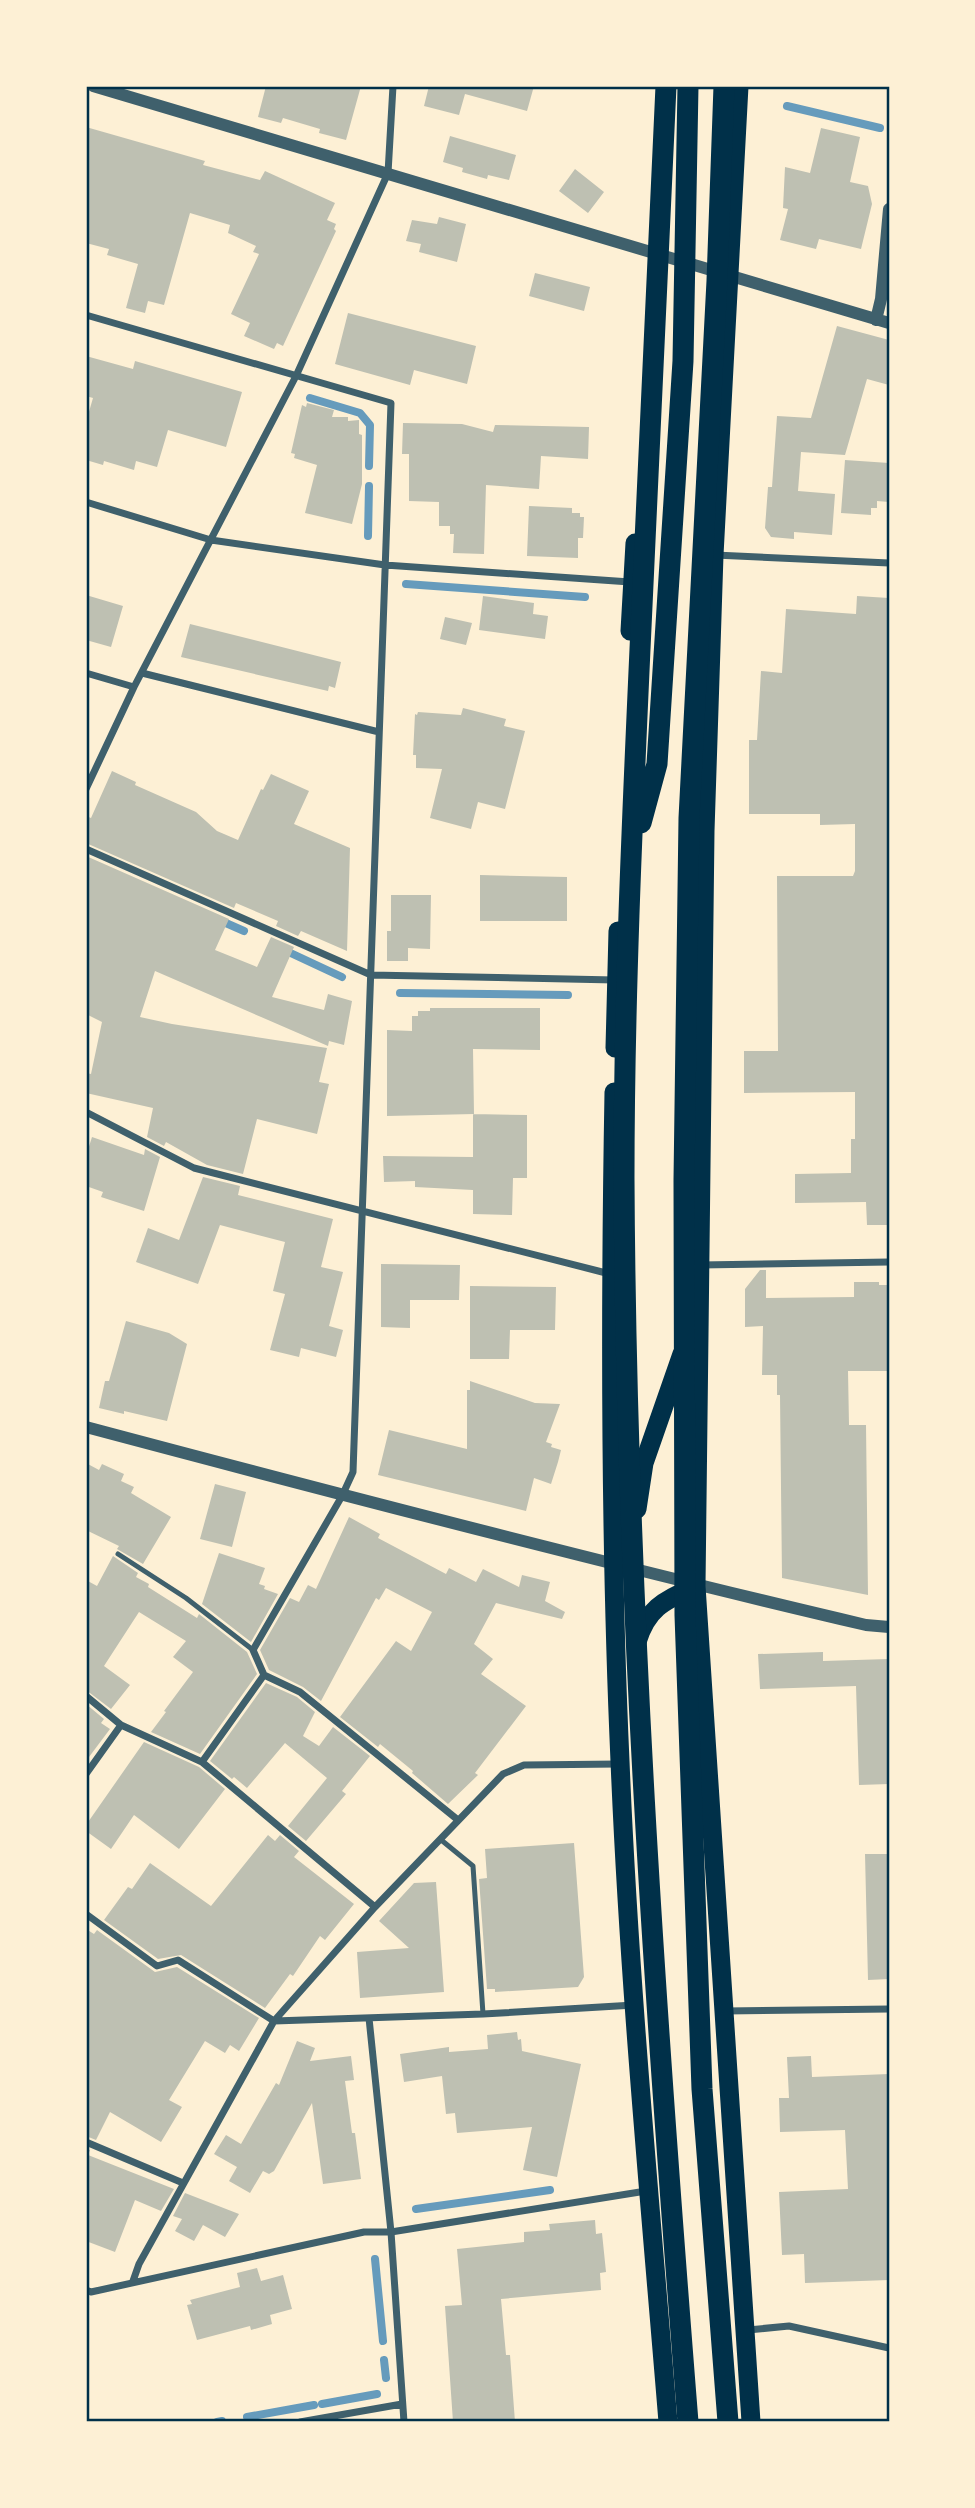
<svg xmlns="http://www.w3.org/2000/svg" width="975" height="2508" viewBox="0 0 975 2508" font-family="Karla,sans-serif">
  <style>
    .lines { fill: none; stroke-linecap: round; stroke-linejoin: round }
    .stream { stroke: #669bbc; stroke-width: 8 }
    .building { fill: #bec0b2 }
    .service { stroke: #3f606c; stroke-width: 5 }
    .minor { stroke: #3f606c; stroke-width: 7 }
    .tertiary { stroke: #3f606c; stroke-width: 12 }
    .trunk { stroke: #003049; stroke-width: 19 }
    .motorway { stroke: #003049; stroke-width: 21 }
    .neatline { fill: none; stroke: #003049; stroke-width: 2.5 }
  </style>
  <rect width="100%" height="100%" fill="#fdf0d5"/>
  <g class="lines">
    <path class="stream" d="M 787,106 L 880,128
      M 310,398 L 360,413 L 370,425 L 369,466
      M 368,536 L 369,486
      M 406,584 L 585,597
      M 219,920 L 244,931
      M 282,949 L 342,977
      M 400,993 L 568,995
      M 416,2209 L 550,2190
      M 375,2259 L 383,2341
      M 384,2360 L 386,2378
      M 322,2404 L 377,2394
      M 247,2417 L 314,2405
      M 217,2422 L 222,2421"/>
  </g>
  <path class="building" d="M 266,86 L 361,86 L 346,140 L 319,133 L 320,129 L 283,118 L 281,123 L 258,117 Z
    M 429,86 L 534,86 L 527,111 L 465,94 L 459,115 L 424,106 Z
    M 86,127 L 205,161 L 203,165 L 260,180 L 265,171 L 335,203 L 327,220 L 336,224 L 334,229 L 336,231 L 283,346 L 277,343 L 274,349 L 244,336 L 250,323 L 231,314 L 259,254 L 253,252 L 256,246 L 228,233 L 230,225 L 190,213 L 164,305 L 148,301 L 145,313 L 126,308 L 138,264 L 107,255 L 109,249 L 86,243 Z
    M 821,128 L 860,137 L 850,182 L 868,186 L 872,204 L 861,249 L 819,239 L 816,249 L 780,240 L 788,209 L 783,208 L 785,167 L 810,173 Z
    M 450,136 L 516,155 L 509,180 L 488,175 L 487,179 L 462,172 L 463,168 L 443,162 Z
    M 575,169 L 604,192 L 588,213 L 559,191 Z
    M 439,217 L 466,224 L 457,262 L 419,252 L 421,244 L 406,241 L 412,220 L 437,224 Z
    M 535,273 L 590,287 L 584,311 L 529,296 Z
    M 348,313 L 476,346 L 467,384 L 414,370 L 410,385 L 335,364 Z
    M 837,326 L 889,340 L 889,385 L 867,379 L 845,455 L 801,452 L 798,491 L 835,494 L 832,535 L 794,532 L 794,539 L 771,537 L 765,528 L 768,487 L 772,487 L 777,416 L 811,418 Z
    M 86,356 L 133,369 L 135,361 L 242,392 L 226,447 L 168,430 L 157,467 L 136,461 L 134,470 L 104,461 L 103,465 L 86,460 L 86,422 L 93,398 L 86,396 Z
    M 307,403 L 334,410 L 332,417 L 348,417 L 348,421 L 359,420 L 359,434 L 362,435 L 362,484 L 352,524 L 305,513 L 317,465 L 294,458 L 295,454 L 291,453 L 302,405 L 306,407 Z
    M 403,423 L 462,424 L 493,432 L 495,425 L 589,427 L 588,459 L 541,456 L 539,489 L 486,485 L 484,554 L 453,553 L 454,534 L 450,534 L 450,526 L 439,526 L 439,502 L 409,501 L 409,454 L 402,454 Z
    M 845,460 L 889,463 L 889,502 L 877,501 L 877,508 L 871,508 L 871,515 L 841,513 Z
    M 529,506 L 572,508 L 572,513 L 580,513 L 580,517 L 584,517 L 583,538 L 578,538 L 578,558 L 527,556 Z
    M 86,595 L 123,606 L 111,647 L 86,640 Z
    M 483,596 L 534,603 L 533,614 L 548,616 L 545,639 L 479,630 Z
    M 857,596 L 889,598 L 889,1225 L 867,1225 L 866,1202 L 795,1203 L 795,1174 L 851,1173 L 851,1139 L 855,1139 L 855,1092 L 744,1093 L 744,1051 L 778,1051 L 777,876 L 853,876 L 855,871 L 855,824 L 820,825 L 820,814 L 749,814 L 749,740 L 757,740 L 761,671 L 782,673 L 786,609 L 856,614 Z
    M 445,617 L 472,623 L 466,645 L 440,639 Z
    M 190,624 L 341,662 L 335,688 L 329,686 L 328,691 L 181,657 Z
    M 463,708 L 506,719 L 504,726 L 525,731 L 505,809 L 478,802 L 471,829 L 430,818 L 442,769 L 416,768 L 416,755 L 413,755 L 415,714 L 417,715 L 418,712 L 461,715 Z
    M 112,771 L 136,782 L 135,785 L 196,812 L 217,831 L 238,840 L 261,789 L 263,790 L 271,774 L 309,791 L 294,824 L 350,848 L 347,951 L 301,931 L 298,936 L 276,926 L 278,921 L 236,903 L 234,908 L 86,843 L 86,816 L 91,818 Z
    M 86,856 L 229,919 L 215,950 L 257,967 L 271,937 L 294,947 L 272,997 L 324,1010 L 328,994 L 352,1001 L 344,1045 L 329,1041 L 328,1046 L 155,971 L 140,1017 L 172,1024 L 327,1048 L 319,1082 L 329,1084 L 317,1134 L 257,1119 L 243,1174 L 207,1165 L 166,1142 L 164,1146 L 147,1137 L 153,1108 L 86,1093 L 86,1073 L 91,1074 L 102,1022 L 86,1014 Z
    M 480,875 L 567,877 L 567,921 L 480,921 Z
    M 391,895 L 431,895 L 430,949 L 408,948 L 408,961 L 387,961 L 387,931 L 391,931 Z
    M 430,1008 L 540,1008 L 540,1050 L 473,1049 L 474,1114 L 387,1116 L 387,1030 L 412,1031 L 412,1016 L 418,1016 L 418,1011 L 430,1011 Z
    M 473,1114 L 527,1115 L 527,1178 L 513,1178 L 512,1215 L 473,1214 L 473,1190 L 415,1187 L 415,1181 L 384,1182 L 383,1156 L 473,1157 Z
    M 92,1137 L 144,1155 L 145,1149 L 160,1157 L 144,1211 L 101,1197 L 103,1192 L 86,1186 L 86,1156 Z
    M 203,1177 L 240,1186 L 238,1195 L 333,1219 L 321,1267 L 343,1272 L 329,1326 L 343,1330 L 336,1357 L 301,1348 L 299,1357 L 270,1350 L 285,1294 L 273,1291 L 285,1242 L 220,1225 L 198,1284 L 136,1262 L 148,1228 L 179,1240 Z
    M 381,1264 L 460,1265 L 459,1300 L 410,1300 L 410,1328 L 381,1327 Z
    M 760,1270 L 766,1270 L 766,1298 L 854,1297 L 854,1282 L 879,1282 L 879,1285 L 888,1285 L 889,1371 L 848,1371 L 849,1425 L 866,1425 L 868,1595 L 782,1578 L 780,1395 L 777,1395 L 777,1375 L 762,1375 L 763,1326 L 745,1327 L 745,1289 Z
    M 470,1286 L 556,1287 L 555,1330 L 510,1330 L 509,1359 L 470,1359 Z
    M 126,1321 L 169,1333 L 187,1344 L 167,1421 L 124,1411 L 124,1414 L 99,1408 L 105,1381 L 109,1381 Z
    M 470,1381 L 535,1403 L 560,1404 L 546,1442 L 552,1444 L 551,1447 L 561,1450 L 558,1462 L 551,1484 L 534,1478 L 526,1511 L 378,1475 L 389,1430 L 467,1449 L 467,1390 L 470,1390 Z
    M 86,1463 L 99,1470 L 102,1464 L 124,1474 L 121,1481 L 134,1487 L 131,1493 L 171,1517 L 143,1564 L 117,1549 L 119,1546 L 86,1530 Z
    M 215,1484 L 246,1492 L 232,1547 L 200,1539 Z
    M 349,1517 L 380,1534 L 378,1538 L 446,1574 L 449,1568 L 476,1582 L 483,1569 L 519,1587 L 522,1575 L 550,1582 L 545,1601 L 565,1612 L 562,1619 L 496,1603 L 474,1644 L 493,1659 L 481,1674 L 526,1706 L 475,1773 L 478,1775 L 448,1804 L 412,1773 L 413,1771 L 380,1744 L 378,1747 L 340,1717 L 396,1641 L 411,1651 L 432,1612 L 386,1588 L 379,1600 L 376,1598 L 321,1701 L 303,1687 L 269,1670 L 260,1650 L 290,1598 L 299,1602 L 308,1585 L 316,1589 Z
    M 219,1553 L 265,1568 L 259,1584 L 265,1586 L 264,1589 L 278,1594 L 251,1642 L 202,1604 Z
    M 113,1556 L 138,1573 L 136,1577 L 149,1584 L 148,1587 L 197,1618 L 199,1614 L 247,1652 L 257,1674 L 200,1754 L 151,1732 L 166,1712 L 164,1711 L 193,1672 L 173,1657 L 186,1641 L 139,1612 L 104,1666 L 130,1685 L 111,1709 L 86,1690 L 86,1580 L 97,1586 Z
    M 823,1652 L 823,1661 L 889,1659 L 889,1784 L 859,1785 L 856,1686 L 760,1689 L 758,1654 Z
    M 266,1683 L 297,1697 L 315,1712 L 303,1736 L 319,1746 L 333,1727 L 370,1756 L 342,1791 L 346,1794 L 306,1841 L 288,1826 L 327,1778 L 285,1743 L 247,1788 L 234,1777 L 232,1779 L 210,1761 Z
    M 86,1704 L 104,1719 L 101,1723 L 110,1729 L 86,1761 Z
    M 144,1742 L 199,1767 L 225,1789 L 179,1849 L 134,1815 L 111,1849 L 86,1831 L 86,1825 Z
    M 268,1835 L 275,1841 L 280,1835 L 299,1851 L 294,1857 L 354,1904 L 325,1940 L 320,1936 L 293,1976 L 290,1974 L 265,2008 L 181,1955 L 158,1959 L 104,1920 L 128,1887 L 132,1889 L 150,1863 L 211,1906 Z
    M 574,1843 L 584,1977 L 578,1987 L 495,1992 L 495,1989 L 487,1989 L 479,1879 L 487,1878 L 485,1849 Z
    M 865,1854 L 889,1854 L 889,1979 L 868,1980 Z
    M 436,1882 L 444,1992 L 360,1998 L 357,1952 L 409,1948 L 379,1921 L 414,1883 Z
    M 86,1929 L 94,1934 L 97,1930 L 155,1972 L 177,1967 L 259,2018 L 239,2051 L 230,2045 L 225,2053 L 205,2041 L 169,2100 L 182,2107 L 161,2142 L 110,2112 L 96,2140 L 86,2136 Z
    M 517,2032 L 518,2040 L 521,2039 L 522,2051 L 581,2064 L 557,2177 L 523,2170 L 532,2127 L 457,2133 L 455,2113 L 446,2114 L 442,2076 L 404,2082 L 400,2054 L 449,2047 L 449,2052 L 488,2049 L 487,2035 Z
    M 297,2041 L 315,2048 L 310,2061 L 351,2056 L 354,2080 L 345,2081 L 352,2133 L 355,2133 L 361,2179 L 323,2184 L 312,2103 L 274,2171 L 269,2174 L 263,2171 L 250,2193 L 229,2181 L 237,2167 L 214,2154 L 226,2135 L 241,2144 L 276,2083 L 279,2085 Z
    M 811,2056 L 812,2077 L 889,2074 L 889,2280 L 805,2283 L 804,2254 L 782,2255 L 779,2192 L 848,2189 L 845,2130 L 780,2132 L 779,2098 L 789,2098 L 787,2057 Z
    M 86,2149 L 90,2150 L 88,2155 L 174,2189 L 161,2211 L 135,2200 L 115,2252 L 86,2241 Z
    M 185,2193 L 239,2214 L 225,2237 L 203,2225 L 194,2241 L 175,2231 L 182,2219 L 173,2216 Z
    M 595,2220 L 596,2234 L 602,2233 L 606,2272 L 600,2273 L 601,2290 L 501,2299 L 506,2355 L 510,2355 L 515,2422 L 453,2422 L 445,2306 L 462,2305 L 457,2249 L 524,2242 L 524,2232 L 550,2230 L 549,2224 Z
    M 257,2268 L 261,2281 L 283,2275 L 292,2309 L 270,2315 L 272,2324 L 251,2330 L 250,2326 L 197,2340 L 187,2305 L 192,2304 L 190,2300 L 240,2287 L 237,2273 Z"/>
  <g class="lines">
    <path class="service" d="M 118,1554 L 186,1598 L 253,1650
      M 440,1839 L 473,1866 L 483,2014"/>
    <path class="minor" d="M 86,315 L 391,403 L 353,1472 L 342,1496 L 253,1650 L 264,1675 L 202,1762
      M 86,502 L 211,540 L 385,565 L 630,582
      M 715,555 L 889,563
      M 86,673 L 134,687
      M 142,673 L 379,732
      M 86,789 L 134,687 L 296,376 L 388,173 L 393,86
      M 86,849 L 371,975 L 615,980
      M 86,1112 L 194,1168 L 610,1274
      M 700,1265 L 889,1262
      M 264,1675 L 300,1692 L 458,1820
      M 86,1696 L 121,1725 L 202,1762 L 375,1907
      M 86,1774 L 121,1725
      M 86,1914 L 157,1966 L 178,1960 L 274,2021 L 483,2014 L 634,2005
      M 725,2011 L 889,2009
      M 369,2018 L 391,2232 L 404,2422
      M 86,2142 L 183,2183
      M 133,2281 L 139,2264 L 274,2021 L 375,1907 L 503,1774 L 524,1765 L 619,1764
      M 86,2290 L 91,2292 L 364,2232 L 391,2232 L 646,2191
      M 748,2330 L 789,2326 L 889,2348
      M 300,2422 L 402,2404"/>
    <path class="tertiary" d="M 93,86 L 889,323
      M 876,320 L 881,299 L 889,209
      M 86,1427 C 345,1496 605,1564 866,1625 L 889,1627"/>
    <path class="trunk" d="M 739,86 L 714,555 L 705,831 L 696,1586 L 751,2422
      M 630,631 L 635,543
      M 615,1048 L 618,931
      M 614,1092 C 610,1315 610,1538 620,1761 C 629,1982 650,2202 668,2422
      M 637,1509 L 644,1463 L 682,1354
      M 637,1642 C 647,1607 666,1600 696,1586"/>
    <path class="motorway" d="M 666,86 C 657,274 649,462 640,649 C 632,826 624,1002 624,1178 C 626,1594 655,2008 688,2422
      M 724,86 L 717,281 L 689,818 L 684,1180 L 685,1615 L 702,2089 L 728,2422
      M 641,823 L 657,764 L 683,361 L 688,86"/>
  </g>
  <rect width="975" height="2508" fill="none" stroke="#fdf0d5" stroke-width="175"/>
  <rect x="88" y="88" width="800" height="2332" class="neatline"/>
</svg>
